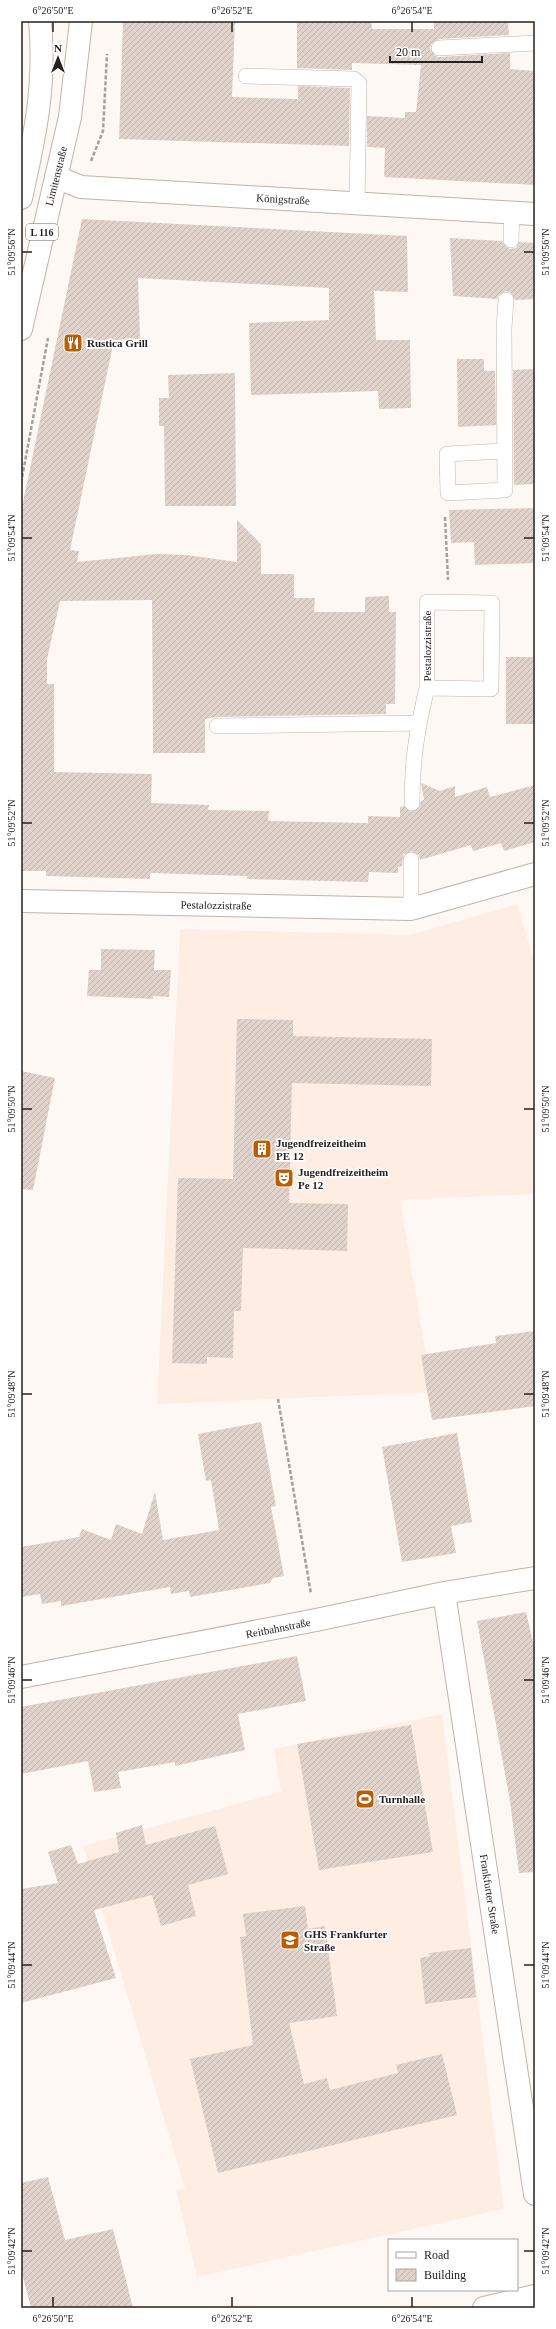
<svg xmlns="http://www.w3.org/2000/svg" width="556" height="2329" viewBox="0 0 556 2329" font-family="'Times New Roman',serif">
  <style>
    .built { fill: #feede3 }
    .building { fill: url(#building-hatch) }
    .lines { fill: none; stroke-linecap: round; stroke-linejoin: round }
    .lane-casing { stroke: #c0b3ac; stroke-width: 16 }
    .street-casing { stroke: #c0b3ac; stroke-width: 24 }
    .primary-casing { stroke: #c0b3ac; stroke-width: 24 }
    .path { stroke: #a59f9d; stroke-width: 2.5; stroke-dasharray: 4 2; stroke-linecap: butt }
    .lane { stroke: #fff; stroke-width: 15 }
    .street { stroke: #fff; stroke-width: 22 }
    .primary { stroke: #fff; stroke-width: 22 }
    .ticks { fill: none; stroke: #26211f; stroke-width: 1.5 }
    .labels { text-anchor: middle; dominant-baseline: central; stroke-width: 3.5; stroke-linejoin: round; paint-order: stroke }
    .shield { fill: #fff; stroke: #676462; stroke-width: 1 }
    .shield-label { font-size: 10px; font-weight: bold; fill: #26211f }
    .street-label { font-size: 11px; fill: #26211f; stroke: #fff }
    .poi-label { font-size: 11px; font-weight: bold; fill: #26211f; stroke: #fff; text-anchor: start }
    .neatline { fill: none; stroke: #26211f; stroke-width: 1.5 }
    .ticks-label { font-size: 10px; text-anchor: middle; fill: #26211f }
  </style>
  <defs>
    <pattern id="building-hatch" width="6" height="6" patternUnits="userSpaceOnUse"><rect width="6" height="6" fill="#e0d3cb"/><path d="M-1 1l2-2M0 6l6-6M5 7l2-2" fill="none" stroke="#c0b5ae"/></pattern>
  </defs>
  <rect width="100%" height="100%" fill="#fef8f5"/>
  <path class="built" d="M 517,904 L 535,963 L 535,1194 L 400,1200 L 432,1392 L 157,1404 L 180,929 L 410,935 Z
    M 442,1714 L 504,2209 L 197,2277 L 176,2190 L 185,2189 L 83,1846 L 281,1792 L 274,1749 Z"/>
  <path class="building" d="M 123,21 L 235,21 L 232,97 L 298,99 L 298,86 L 350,88 L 349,146 L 119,139 Z
    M 297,21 L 371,21 L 372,29 L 434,29 L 434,21 L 508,21 L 509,35 L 439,39 L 431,44 L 430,49 L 435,56 L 439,57 L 510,53 L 510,69 L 535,71 L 535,185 L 384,177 L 385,148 L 367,147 L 367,116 L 405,118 L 405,112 L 416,112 L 421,65 L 352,63 L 352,70 L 297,68 Z
    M 82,219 L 407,236 L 408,292 L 374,291 L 376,340 L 410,340 L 411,408 L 379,409 L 378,391 L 251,395 L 249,323 L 329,320 L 329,288 L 138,278 L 140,339 L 114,340 L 70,550 L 79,551 L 77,562 L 157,554 L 187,555 L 237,562 L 237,520 L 261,544 L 261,574 L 294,574 L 294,598 L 315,598 L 314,612 L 365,612 L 365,597 L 389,596 L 389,612 L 396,612 L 395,704 L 386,704 L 386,714 L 217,717 L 205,719 L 205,753 L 153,753 L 152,600 L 60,601 L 47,659 L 47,684 L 54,684 L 54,772 L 152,774 L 151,803 L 209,805 L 208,810 L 269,811 L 268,821 L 368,823 L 368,816 L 400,817 L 400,807 L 404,806 L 411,812 L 419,808 L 421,801 L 424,800 L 421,783 L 440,791 L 455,786 L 455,797 L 487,787 L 490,797 L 535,785 L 535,842 L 504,851 L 501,843 L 473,851 L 471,845 L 420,860 L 419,855 L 411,851 L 403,855 L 402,866 L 398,867 L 398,873 L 369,872 L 368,882 L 247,879 L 247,876 L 150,873 L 150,879 L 46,876 L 46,871 L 21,871 L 21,512 Z
    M 450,238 L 502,241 L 506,247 L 510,249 L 516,248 L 519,242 L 535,243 L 535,299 L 515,300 L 511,293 L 506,291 L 499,295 L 497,299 L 453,296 Z
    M 457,359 L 484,359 L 484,371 L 495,371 L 496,425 L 458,427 Z
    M 535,369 L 535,484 L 514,485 L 513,370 Z
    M 235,373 L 236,506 L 165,506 L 164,426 L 159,426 L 159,398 L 169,398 L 168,375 Z
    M 535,508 L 535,563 L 475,565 L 474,542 L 451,543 L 449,510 Z
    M 506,657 L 533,657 L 534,724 L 506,724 Z
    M 101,949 L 155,950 L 154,970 L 171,970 L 169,997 L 153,996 L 153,999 L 87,996 L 89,970 L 101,970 Z
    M 237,1019 L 293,1020 L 293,1036 L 432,1039 L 431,1086 L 292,1083 L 289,1203 L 348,1204 L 347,1251 L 243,1248 L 241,1311 L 234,1311 L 233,1358 L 207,1357 L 207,1364 L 172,1363 L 178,1178 L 233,1179 Z
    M 21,1071 L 55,1078 L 33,1190 L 21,1189 Z
    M 535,1331 L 535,1406 L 432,1420 L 421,1355 L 496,1343 L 495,1336 Z
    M 261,1422 L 276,1506 L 271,1507 L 284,1576 L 273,1578 L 270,1583 L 190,1597 L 189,1591 L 171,1594 L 170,1587 L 61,1606 L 61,1601 L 42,1604 L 40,1594 L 21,1597 L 21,1547 L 79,1537 L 82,1529 L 111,1540 L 116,1524 L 142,1534 L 155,1492 L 163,1540 L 219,1530 L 211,1480 L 206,1481 L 198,1434 Z
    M 457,1433 L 472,1522 L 451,1526 L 456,1553 L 402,1562 L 382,1447 Z
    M 526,1612 L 535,1651 L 535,1872 L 519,1873 L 510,1801 L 477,1621 Z
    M 297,1656 L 306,1701 L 238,1714 L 245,1750 L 175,1766 L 175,1762 L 118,1772 L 121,1788 L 94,1792 L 88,1761 L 21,1774 L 21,1707 Z
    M 411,1725 L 433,1852 L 319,1870 L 297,1744 Z
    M 142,1825 L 146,1845 L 215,1826 L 228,1874 L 188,1885 L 196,1916 L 161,1926 L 152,1895 L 94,1910 L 116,1978 L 21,2003 L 21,1889 L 58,1883 L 48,1852 L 71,1845 L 78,1864 L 119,1852 L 116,1833 Z
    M 305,1906 L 308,1929 L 325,1926 L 337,2016 L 289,2023 L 304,2084 L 327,2078 L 330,2090 L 398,2073 L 396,2065 L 442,2054 L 457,2115 L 218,2173 L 190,2059 L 253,2045 L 240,1937 L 246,1936 L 243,1914 Z
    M 471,1948 L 476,1997 L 425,2004 L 420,1958 L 430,1956 L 429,1953 Z
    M 48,2177 L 65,2240 L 113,2229 L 133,2308 L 31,2308 L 21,2269 L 21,2183 Z"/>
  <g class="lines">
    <defs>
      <path id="lane" d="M 439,48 L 535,43
        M 246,76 L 354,79 L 359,83 L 357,204
        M 511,240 L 512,213
        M 504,451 L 447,454 L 448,493 L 505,490 L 504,328 L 506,300
        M 427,602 L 492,603 L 491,689 L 427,688 Z
        M 217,726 L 418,723
        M 412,803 C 412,761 417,729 427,688
        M 411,860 L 411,909"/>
      <path id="street" d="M 56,177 L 81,187 L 535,214
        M 21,901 L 411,909 L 535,874
        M 444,1593 L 535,2194
        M 21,1677 L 316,1620 L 444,1593 L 535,1578
        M 484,2308 L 535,2296"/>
      <path id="primary" d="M 21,198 C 35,136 46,85 40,21
        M 21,329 L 70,117 L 81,21"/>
    </defs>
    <use href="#lane" class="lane-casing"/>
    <use href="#street" class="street-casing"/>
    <use href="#primary" class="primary-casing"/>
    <path class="path" d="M 91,161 L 103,131 L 107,54
      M 21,483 L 48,338
      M 445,517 L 448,580
      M 278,1399 L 311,1594"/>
    <use href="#lane" class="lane"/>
    <use href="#street" class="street"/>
    <use href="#primary" class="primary"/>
  </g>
  <path class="ticks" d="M 53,22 L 53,32M 232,22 L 232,32M 412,22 L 412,32M 22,252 L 32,252M 524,252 L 534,252M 22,538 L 32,538M 524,538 L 534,538M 22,823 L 32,823M 524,823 L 534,823M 22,1109 L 32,1109M 524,1109 L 534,1109M 22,1394 L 32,1394M 524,1394 L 534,1394M 22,1680 L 32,1680M 524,1680 L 534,1680M 22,1965 L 32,1965M 524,1965 L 534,1965M 22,2251 L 32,2251M 524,2251 L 534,2251M 53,2297 L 53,2307M 232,2297 L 232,2307M 412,2297 L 412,2307"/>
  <defs>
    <symbol id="restaurant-square" viewBox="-11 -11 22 22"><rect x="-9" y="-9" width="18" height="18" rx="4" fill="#b95d07" stroke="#fff"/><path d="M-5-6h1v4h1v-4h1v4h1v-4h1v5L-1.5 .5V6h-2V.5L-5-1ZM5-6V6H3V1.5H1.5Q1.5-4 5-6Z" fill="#fff"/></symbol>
    <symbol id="building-square" viewBox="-11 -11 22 22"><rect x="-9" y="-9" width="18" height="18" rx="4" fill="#b95d07" stroke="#fff"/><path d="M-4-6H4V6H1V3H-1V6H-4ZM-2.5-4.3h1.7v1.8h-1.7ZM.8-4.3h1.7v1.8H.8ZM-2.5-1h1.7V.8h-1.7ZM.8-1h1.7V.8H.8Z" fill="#fff"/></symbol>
    <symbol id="theatre-square" viewBox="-11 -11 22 22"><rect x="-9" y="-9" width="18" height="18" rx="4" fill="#b95d07" stroke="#fff"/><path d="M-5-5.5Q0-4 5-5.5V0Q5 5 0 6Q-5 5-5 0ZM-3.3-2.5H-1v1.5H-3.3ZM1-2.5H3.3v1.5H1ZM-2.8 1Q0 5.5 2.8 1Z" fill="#fff"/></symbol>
    <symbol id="stadium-square" viewBox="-11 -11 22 22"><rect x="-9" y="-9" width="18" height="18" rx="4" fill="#b95d07" stroke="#fff"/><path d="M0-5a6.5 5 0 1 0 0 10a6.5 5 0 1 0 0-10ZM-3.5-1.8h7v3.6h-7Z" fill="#fff"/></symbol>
    <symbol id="school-square" viewBox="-11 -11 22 22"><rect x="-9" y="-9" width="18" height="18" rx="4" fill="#b95d07" stroke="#fff"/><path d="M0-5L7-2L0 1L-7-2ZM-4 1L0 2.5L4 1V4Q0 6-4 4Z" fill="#fff"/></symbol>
  </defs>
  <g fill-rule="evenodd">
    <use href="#restaurant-square" x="62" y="332" width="22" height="22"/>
    <use href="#building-square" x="251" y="1138" width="22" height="22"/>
    <use href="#theatre-square" x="273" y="1167" width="22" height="22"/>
    <use href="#stadium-square" x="354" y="1788" width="22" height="22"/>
    <use href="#school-square" x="279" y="1929" width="22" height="22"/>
  </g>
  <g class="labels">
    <rect class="shield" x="26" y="224" width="32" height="16" rx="3"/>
    <g class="shield-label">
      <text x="42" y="232">L 116</text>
    </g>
    <g class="street-label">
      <text transform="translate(56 176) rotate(-76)">Limitenstraße</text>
      <text transform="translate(283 199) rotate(3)">Königstraße</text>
      <text transform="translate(427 646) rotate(-90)">Pestalozzistraße</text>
      <text transform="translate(216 905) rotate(1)">Pestalozzistraße</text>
      <text transform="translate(278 1628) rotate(-11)">Reitbahnstraße</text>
      <text transform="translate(490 1894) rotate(81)">Frankfurter Straße</text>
    </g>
    <g class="poi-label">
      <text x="87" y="343">Rustica Grill</text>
      <text x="276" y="1143">Jugendfreizeitheim<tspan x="276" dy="13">PE 12</tspan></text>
      <text x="298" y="1172">Jugendfreizeitheim<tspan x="298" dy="13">Pe 12</tspan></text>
      <text x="379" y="1799">Turnhalle</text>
      <text x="304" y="1934">GHS Frankfurter<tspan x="304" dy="13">Straße</tspan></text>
    </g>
  </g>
  <rect width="556" height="2329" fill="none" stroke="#ffffff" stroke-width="44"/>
  <rect x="388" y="2239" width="130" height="52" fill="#ffffff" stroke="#a8a6a5"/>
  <rect x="396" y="2252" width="20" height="6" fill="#ffffff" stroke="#a8a6a5"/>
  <text x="424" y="2259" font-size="12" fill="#26211f">Road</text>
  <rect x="396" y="2269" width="20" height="12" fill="url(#building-hatch)" stroke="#a8a6a5"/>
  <text x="424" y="2279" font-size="12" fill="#26211f">Building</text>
  <g transform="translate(58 58)" stroke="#ffffff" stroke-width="3" paint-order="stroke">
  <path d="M0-3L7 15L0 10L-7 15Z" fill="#26211f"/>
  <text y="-6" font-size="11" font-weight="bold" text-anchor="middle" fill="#26211f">N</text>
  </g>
  <path d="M390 56v6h92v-6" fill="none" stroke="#26211f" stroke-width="2"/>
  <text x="396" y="56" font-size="12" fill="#26211f" stroke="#ffffff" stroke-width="3" paint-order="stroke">20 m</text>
  <rect x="22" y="22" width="512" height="2285" class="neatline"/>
  <g class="ticks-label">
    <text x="53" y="14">6°26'50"E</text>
    <text x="232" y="14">6°26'52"E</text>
    <text x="412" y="14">6°26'54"E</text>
    <text transform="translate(11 252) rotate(-90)" y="4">51°09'56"N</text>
    <text transform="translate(545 252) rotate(-90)" y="4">51°09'56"N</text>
    <text transform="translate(11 538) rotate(-90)" y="4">51°09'54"N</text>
    <text transform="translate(545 538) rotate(-90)" y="4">51°09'54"N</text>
    <text transform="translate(11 823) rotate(-90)" y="4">51°09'52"N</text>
    <text transform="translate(545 823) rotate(-90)" y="4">51°09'52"N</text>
    <text transform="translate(11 1109) rotate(-90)" y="4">51°09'50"N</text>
    <text transform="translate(545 1109) rotate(-90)" y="4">51°09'50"N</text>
    <text transform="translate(11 1394) rotate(-90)" y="4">51°09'48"N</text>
    <text transform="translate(545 1394) rotate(-90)" y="4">51°09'48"N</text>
    <text transform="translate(11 1680) rotate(-90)" y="4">51°09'46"N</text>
    <text transform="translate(545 1680) rotate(-90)" y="4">51°09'46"N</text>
    <text transform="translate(11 1965) rotate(-90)" y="4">51°09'44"N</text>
    <text transform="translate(545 1965) rotate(-90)" y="4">51°09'44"N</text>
    <text transform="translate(11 2251) rotate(-90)" y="4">51°09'42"N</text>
    <text transform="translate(545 2251) rotate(-90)" y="4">51°09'42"N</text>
    <text x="53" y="2322">6°26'50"E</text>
    <text x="232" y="2322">6°26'52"E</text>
    <text x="412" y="2322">6°26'54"E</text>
  </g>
</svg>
